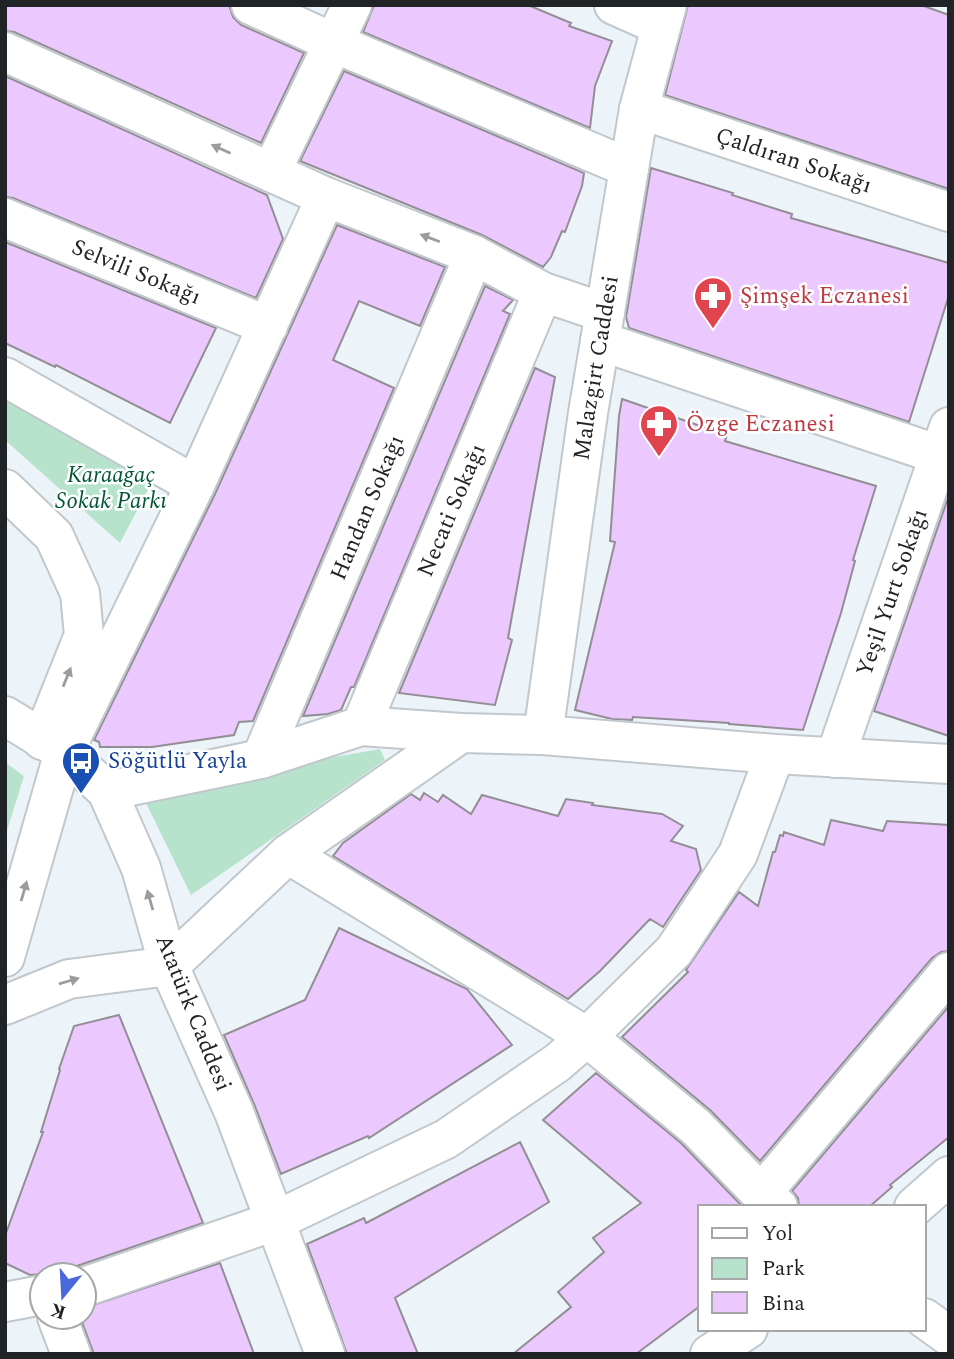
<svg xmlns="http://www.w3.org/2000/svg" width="954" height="1359" viewBox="0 0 954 1359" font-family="Spectral,serif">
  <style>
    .green { fill: #b7e3cc }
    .building { fill: #ebc8fe; stroke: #928e94; stroke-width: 2 }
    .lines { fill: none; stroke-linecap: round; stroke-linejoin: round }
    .minor-casing { stroke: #c1c8cd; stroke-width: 42 }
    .major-casing { stroke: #c1c8cd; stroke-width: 42 }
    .minor { stroke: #fff; stroke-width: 38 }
    .major { stroke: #fff; stroke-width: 38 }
    .oneway { fill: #9b9c9d }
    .labels { text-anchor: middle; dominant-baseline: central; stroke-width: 5; stroke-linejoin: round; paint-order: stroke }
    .street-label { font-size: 23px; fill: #212426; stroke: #fff }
    .health-label { font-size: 23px; fill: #be3a42; stroke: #fff; text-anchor: start }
    .park-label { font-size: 23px; font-style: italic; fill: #005637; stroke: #fff }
    .transit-label { font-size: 23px; fill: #164399; stroke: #fff; text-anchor: start }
  </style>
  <rect width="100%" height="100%" fill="#edf4f9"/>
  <path class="green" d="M 5,388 L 155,476 L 120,543 L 5,440 Z
    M 380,749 L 385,760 L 191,895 L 140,791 Z
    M 5,762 L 24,776 L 5,837 Z"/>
  <path class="building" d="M 5,5 L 229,5 L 233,17 L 241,25 L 304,53 L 261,143 L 14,32 L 5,31 Z
    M 374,5 L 528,5 L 571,23 L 569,26 L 612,41 L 595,86 L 590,128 L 363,32 Z
    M 688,5 L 921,5 L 949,15 L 949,189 L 665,95 Z
    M 344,71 L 584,173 L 582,186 L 565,232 L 562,231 L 551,257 L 543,267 L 482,235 L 300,161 Z
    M 5,76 L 267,195 L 283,239 L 256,298 L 13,198 L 5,197 Z
    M 651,168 L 733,193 L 732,195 L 792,214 L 791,218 L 949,263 L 949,295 L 909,422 L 629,328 L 626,317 Z
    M 337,225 L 445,267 L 420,326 L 359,301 L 333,360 L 394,388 L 253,721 L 239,722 L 234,735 L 152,747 L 100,747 L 99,742 L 94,740 L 215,494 Z
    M 5,242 L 216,328 L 170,423 L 56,365 L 55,367 L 5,343 Z
    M 485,286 L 513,300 L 503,311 L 510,314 L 354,687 L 351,687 L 341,710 L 328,714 L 303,716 Z
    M 535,368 L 555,377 L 508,638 L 512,640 L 495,705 L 399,693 Z
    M 622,399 L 727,435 L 725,441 L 876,486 L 853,560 L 855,561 L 841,613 L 803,730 L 729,724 L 729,723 L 633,717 L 632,720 L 612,719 L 575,710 L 615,542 L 610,541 L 619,416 Z
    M 949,495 L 949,736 L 874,711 Z
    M 424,793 L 438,802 L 443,795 L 471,814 L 482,795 L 558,816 L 566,799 L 593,803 L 592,805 L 662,814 L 683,826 L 671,841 L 696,849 L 701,870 L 663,927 L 650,919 L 600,971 L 568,999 L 333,856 L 343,843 L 411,794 L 420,800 Z
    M 831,820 L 883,831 L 887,821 L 949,825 L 949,951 L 941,952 L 932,958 L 760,1161 L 710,1110 L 622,1037 L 688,972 L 686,970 L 739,892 L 758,906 L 773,852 L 775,852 L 780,835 L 783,836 L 784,832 L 824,845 Z
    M 339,928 L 467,989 L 512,1045 L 369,1138 L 368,1136 L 281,1174 L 254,1104 L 224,1035 L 305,1000 Z
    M 949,1006 L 949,1137 L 890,1185 L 892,1187 L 869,1207 L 799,1207 L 798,1198 L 792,1191 Z
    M 119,1015 L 203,1223 L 77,1266 L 66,1275 L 63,1275 L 61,1269 L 48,1274 L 30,1275 L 5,1263 L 5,1236 L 43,1132 L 41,1132 L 60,1070 L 59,1069 L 74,1026 Z
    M 596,1073 L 681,1143 L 743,1207 L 700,1207 L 700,1306 L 636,1354 L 513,1354 L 571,1307 L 558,1292 L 604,1252 L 593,1238 L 641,1203 L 543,1120 Z
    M 520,1142 L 549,1202 L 395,1298 L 418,1354 L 347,1354 L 307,1244 L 364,1218 L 366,1223 Z
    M 220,1263 L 254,1354 L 94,1354 L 80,1317 L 84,1317 L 84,1308 Z"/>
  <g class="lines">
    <defs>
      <g id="minor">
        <path d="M 251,5 L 334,43 L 629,168"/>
        <path d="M 614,5 L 661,26"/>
        <path d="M 5,52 L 326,197 L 474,255 L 543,292 L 605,313"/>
        <path id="s1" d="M 639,109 L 949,212"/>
        <path d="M 271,172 L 352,5"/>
        <path id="s2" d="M 5,218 L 268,326"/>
        <path d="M 600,341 L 949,458"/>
        <path d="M 5,377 L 195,485"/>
        <path d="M 5,489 L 54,536 L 80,593 L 84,635 L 42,740"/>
        <path id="s3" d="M 361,726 L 543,292"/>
        <path id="s4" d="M 543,735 L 588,413 L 639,109 L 667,5"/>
        <path id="s5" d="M 835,758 L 949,427"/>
        <path id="s6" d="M 261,759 L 474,255"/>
        <path d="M 107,791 L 261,759 L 361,726 L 461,733 L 543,735 L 775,754 L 949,764"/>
        <path d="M 288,854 L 587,1037 L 696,1127 L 761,1194 L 778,1207"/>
        <path d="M 169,966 L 288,854 L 461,733"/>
        <path d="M 761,1194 L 949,972"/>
        <path d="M 914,1207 L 949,1176"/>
        <path d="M 84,1287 L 275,1221 L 446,1139 L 557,1063 L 587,1037 L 674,951 L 738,854 L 775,754"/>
        <path d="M 5,1302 L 42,1295"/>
        <path d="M 57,1317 L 71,1354"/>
        <path d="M 924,1318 L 949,1336"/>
        <path d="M 325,1354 L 234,1112 L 169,966 L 141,868 L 107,791 L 64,752 L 195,485 L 326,197"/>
        <path d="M 710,1354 L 748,1329"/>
      </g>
      <path id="major" d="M 5,716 L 64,752 L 5,957
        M 5,1005 L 69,979 L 169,966"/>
    </defs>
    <use href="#minor" class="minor-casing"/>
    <use href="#major" class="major-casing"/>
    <use href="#minor" class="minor"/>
    <use href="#major" class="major"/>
  </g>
  <defs><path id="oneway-solid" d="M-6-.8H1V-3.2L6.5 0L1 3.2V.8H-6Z" transform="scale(1.75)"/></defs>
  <g class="oneway">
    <use href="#oneway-solid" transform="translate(221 149) rotate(-156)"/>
    <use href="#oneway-solid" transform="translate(430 238) rotate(-159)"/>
    <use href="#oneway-solid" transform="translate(67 677) rotate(-68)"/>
    <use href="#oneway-solid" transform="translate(24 891) rotate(-74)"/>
    <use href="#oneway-solid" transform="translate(150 900) rotate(-106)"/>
    <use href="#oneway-solid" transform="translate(69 981) rotate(-16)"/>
  </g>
  <defs>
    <symbol id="pharmacy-pin" viewBox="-11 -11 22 30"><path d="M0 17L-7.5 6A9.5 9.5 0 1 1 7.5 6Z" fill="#e0444e" stroke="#fff"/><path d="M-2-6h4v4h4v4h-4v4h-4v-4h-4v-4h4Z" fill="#fff"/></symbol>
    <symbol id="bus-pin" viewBox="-11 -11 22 30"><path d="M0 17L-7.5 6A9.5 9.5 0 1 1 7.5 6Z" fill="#1a4fb4" stroke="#fff"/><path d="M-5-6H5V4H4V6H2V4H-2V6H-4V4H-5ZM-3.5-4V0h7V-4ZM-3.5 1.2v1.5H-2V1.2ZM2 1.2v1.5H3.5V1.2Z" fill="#fff"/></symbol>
  </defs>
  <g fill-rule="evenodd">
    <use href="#pharmacy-pin" x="691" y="274" width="44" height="60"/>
    <use href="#pharmacy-pin" x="637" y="402" width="44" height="60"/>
    <use href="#bus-pin" x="59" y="739" width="44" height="60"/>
  </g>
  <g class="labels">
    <g class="street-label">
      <text stroke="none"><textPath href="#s1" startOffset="163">Çaldıran Sokağı</textPath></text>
      <text stroke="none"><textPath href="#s2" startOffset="142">Selvili Sokağı</textPath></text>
      <text stroke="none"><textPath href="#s4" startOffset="371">Malazgirt Caddesi</textPath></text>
      <text stroke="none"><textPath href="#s6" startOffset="273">Handan Sokağı</textPath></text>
      <text stroke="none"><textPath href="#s3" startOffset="234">Necati Sokağı</textPath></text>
      <text stroke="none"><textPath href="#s5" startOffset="175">Yeşil Yurt Sokağı</textPath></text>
      <text transform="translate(193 1013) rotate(68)">Atatürk Caddesi</text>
    </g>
    <g class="health-label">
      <text x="740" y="296">Şimşek Eczanesi</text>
      <text x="686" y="424">Özge Eczanesi</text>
    </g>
    <g class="park-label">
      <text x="111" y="475">Karaağaç<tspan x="111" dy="26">Sokak Parkı</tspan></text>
    </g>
    <g class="transit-label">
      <text x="108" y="761">Söğütlü Yayla</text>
    </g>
  </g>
  <rect width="954" height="1359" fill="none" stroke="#212426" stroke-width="14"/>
  <rect x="698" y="1205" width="228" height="126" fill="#ffffff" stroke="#a6a7a8" stroke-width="2"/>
  <rect x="712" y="1228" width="35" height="10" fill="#ffffff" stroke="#a6a7a8" stroke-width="2"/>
  <text x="762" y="1240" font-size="21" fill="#212426">Yol</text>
  <rect x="712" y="1258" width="35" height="21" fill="#b7e3cc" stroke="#a6a7a8" stroke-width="2"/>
  <text x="762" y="1275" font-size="21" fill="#212426">Park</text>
  <rect x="712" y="1292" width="35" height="21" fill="#ebc8fe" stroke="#a6a7a8" stroke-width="2"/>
  <text x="762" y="1310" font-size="21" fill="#212426">Bina</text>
  <g transform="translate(63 1296) rotate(198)"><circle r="33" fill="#ffffff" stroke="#a6a7a8" stroke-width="2"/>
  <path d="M0-5L12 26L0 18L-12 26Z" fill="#4a67db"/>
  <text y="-10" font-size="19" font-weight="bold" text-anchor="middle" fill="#212426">K</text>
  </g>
</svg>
